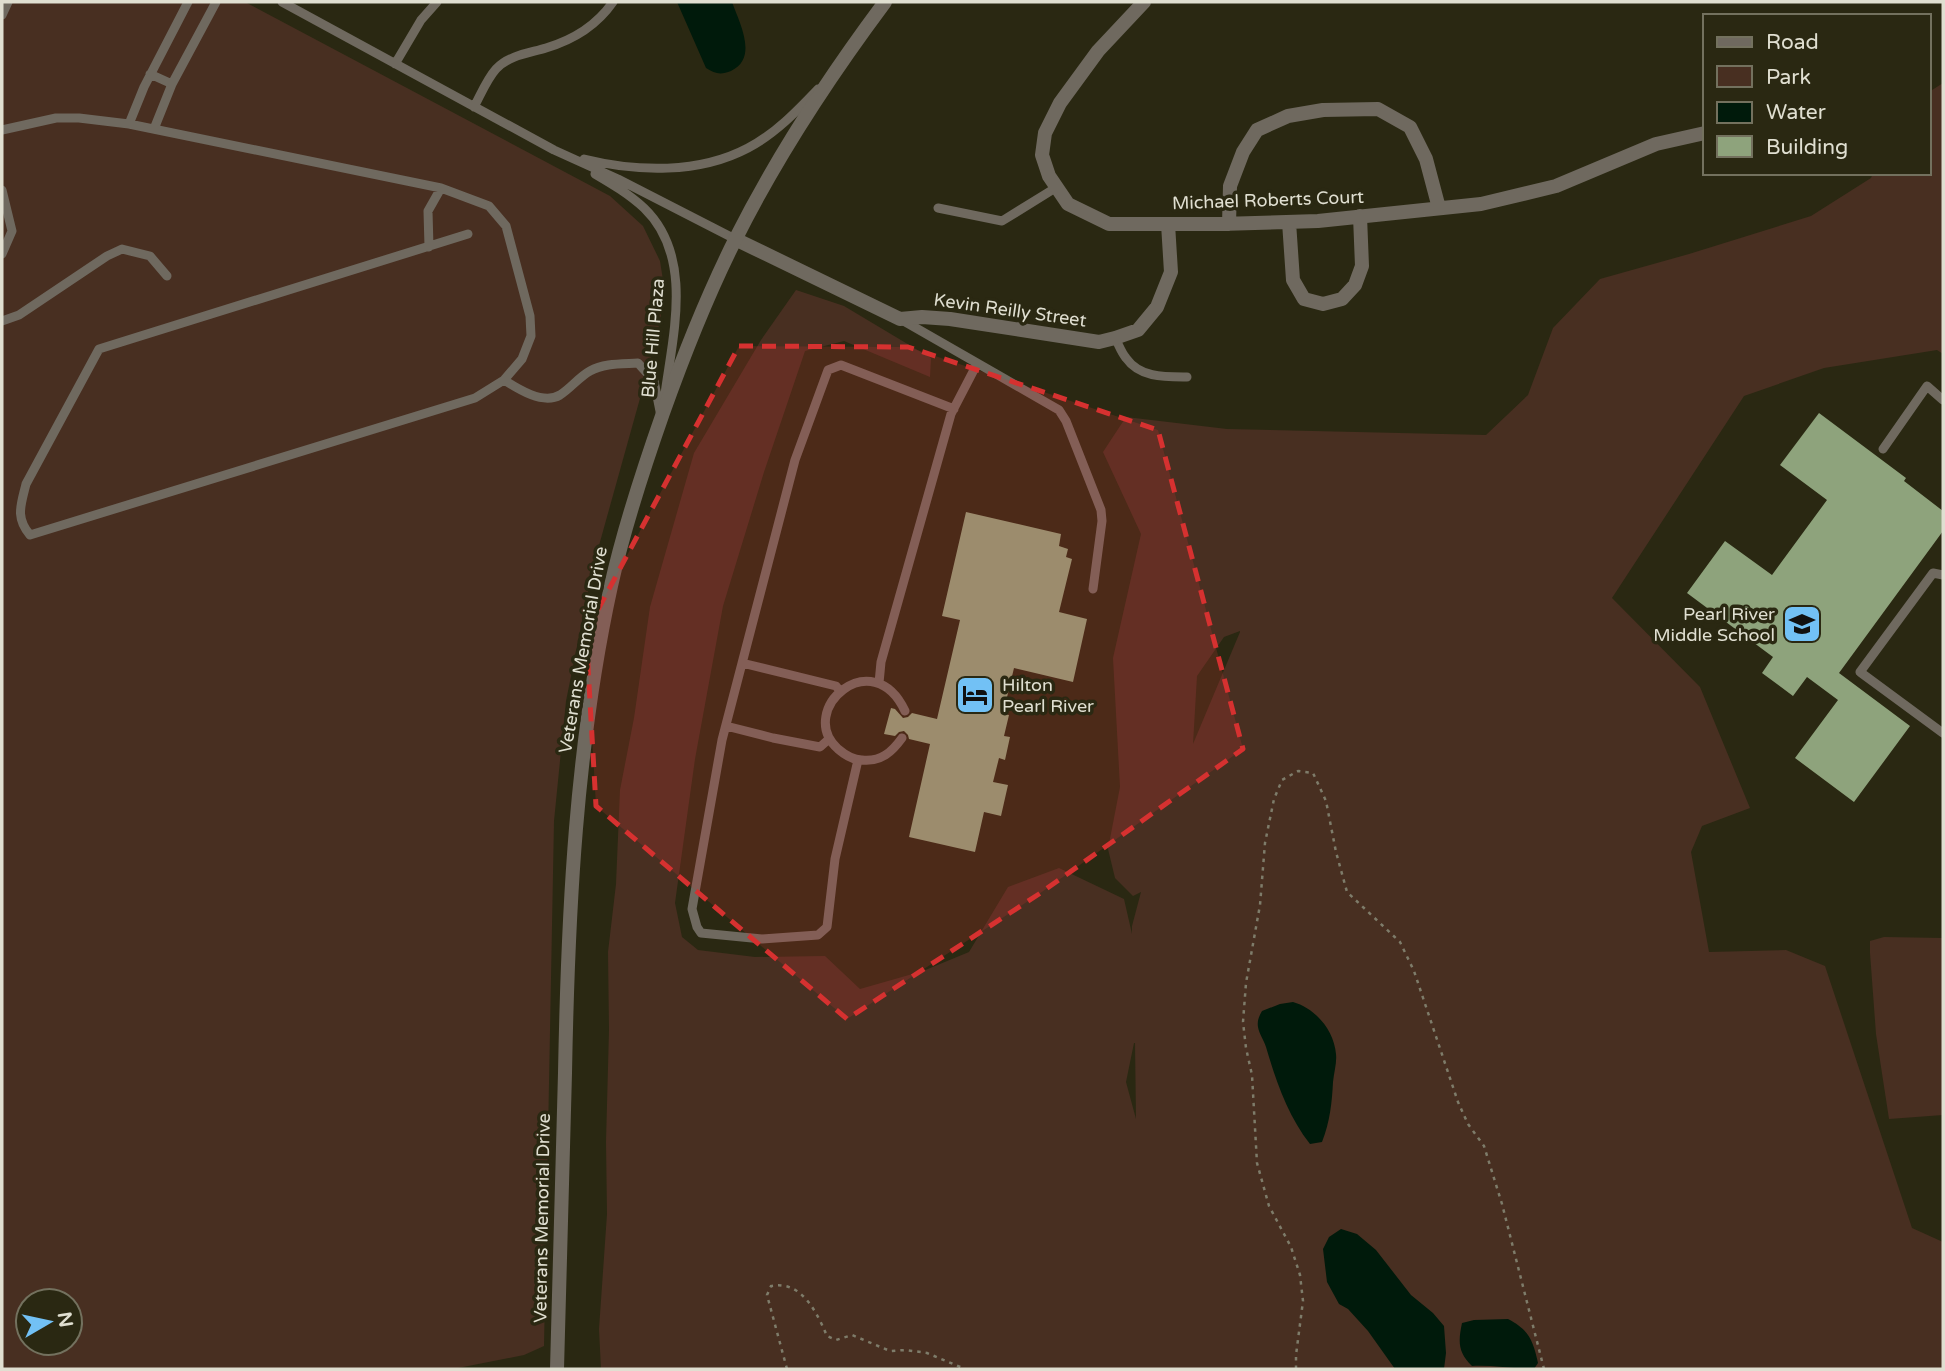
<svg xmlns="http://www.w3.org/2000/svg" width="1945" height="1371" viewBox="0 0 1945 1371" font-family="'Varela Round',sans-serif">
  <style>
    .green { fill: #482f21; fill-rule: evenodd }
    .water { fill: #001a0b }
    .building { fill: #8ea37c }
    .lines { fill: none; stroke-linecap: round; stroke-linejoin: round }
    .path { stroke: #7e7c6a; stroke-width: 2.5; stroke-dasharray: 3.5 5; stroke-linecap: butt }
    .service { stroke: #6f695f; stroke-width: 9 }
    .minor { stroke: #6f695f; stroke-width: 14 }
    .tertiary { stroke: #6f695f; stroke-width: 14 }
    .marked { fill: #d63130; fill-opacity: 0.2; stroke: #d63130; stroke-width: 5; stroke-dasharray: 14 9; stroke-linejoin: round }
    .labels { text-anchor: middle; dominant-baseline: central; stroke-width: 7; stroke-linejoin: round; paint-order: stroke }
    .street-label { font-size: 18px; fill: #e0dfd1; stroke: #2a2812 }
    .poi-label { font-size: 18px; fill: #e0dfd1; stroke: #2a2812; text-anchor: end }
  </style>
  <rect width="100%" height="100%" fill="#2a2812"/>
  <path class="green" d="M 2,2 L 245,2 L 610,196 L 643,226 L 660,261 L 665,293 L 656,341 L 593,567 L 566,701 L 554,821 L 544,1346 L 524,1355 L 453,1369 L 2,1369 ZM 28,1301 L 70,1301 L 70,1343 L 28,1343 Z
    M 1943,83 L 1943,354 L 1937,350 L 1824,368 L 1744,396 L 1612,598 L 1700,687 L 1750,808 L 1702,826 L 1691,852 L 1709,952 L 1786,950 L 1825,966 L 1912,1228 L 1943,1242 L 1943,1369 L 601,1369 L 599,1329 L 607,1214 L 606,1142 L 609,1030 L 608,952 L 616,884 L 620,790 L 634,718 L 650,607 L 694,453 L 761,340 L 796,290 L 844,306 L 931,358 L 930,377 L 844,341 L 805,351 L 764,472 L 723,606 L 695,759 L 675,903 L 682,937 L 698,950 L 755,957 L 825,956 L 860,989 L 923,971 L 969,952 L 1008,887 L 1059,868 L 1124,899 L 1132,934 L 1132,926 L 1141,892 L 1133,896 L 1115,878 L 1108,849 L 1120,787 L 1113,658 L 1141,534 L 1103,452 L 1126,417 L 1227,429 L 1486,435 L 1528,395 L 1553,328 L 1600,279 L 1689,254 L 1811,216 L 1871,178 L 1873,173 L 1929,173 L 1929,92 ZM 1240,631 L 1240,632 L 1193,744 L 1197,676 L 1224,637 ZM 1134,1043 L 1135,1043 L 1136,1119 L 1126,1082 Z
    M 1884,937 L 1943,938 L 1943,1115 L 1889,1119 L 1876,1034 L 1870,953 L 1870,941 Z"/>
  <path class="water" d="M 677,2 L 732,2 C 739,22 759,58 731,71 C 721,75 715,74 706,68 Z
    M 1293,1002 C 1315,1008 1334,1030 1336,1054 C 1337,1063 1334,1072 1333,1082 C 1332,1102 1330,1122 1322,1142 L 1310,1144 C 1288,1116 1276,1081 1266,1047 C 1264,1040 1259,1034 1258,1027 C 1257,1021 1259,1016 1262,1011 L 1280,1004 Z
    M 1341,1229 L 1357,1234 L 1376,1250 L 1411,1295 L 1433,1313 L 1444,1326 L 1446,1353 L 1444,1369 L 1395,1369 L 1368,1331 L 1348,1309 L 1339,1304 L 1327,1282 L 1323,1249 L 1329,1237 Z
    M 1508,1319 C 1529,1330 1533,1340 1538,1363 L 1534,1369 C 1513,1369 1493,1365 1472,1366 C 1458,1352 1458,1342 1462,1323 L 1474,1320 Z"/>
  <path class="building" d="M 1819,413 L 1906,478 L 1904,481 L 1943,511 L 1943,531 L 1839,673 L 1910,726 L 1854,802 L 1795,758 L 1838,700 L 1807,677 L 1793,696 L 1762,673 L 1773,657 L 1687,593 L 1725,541 L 1772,575 L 1827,500 L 1780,465 Z
    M 966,512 L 1061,534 L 1059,546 L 1068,549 L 1066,557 L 1072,559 L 1059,612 L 1087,619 L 1073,682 L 1014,668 L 1003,714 L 1009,715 L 1004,736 L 1010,737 L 1005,760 L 999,758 L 993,782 L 1008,785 L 1001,816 L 984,812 L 975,852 L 909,837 L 930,744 L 909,739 L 908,735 L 904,731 L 899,732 L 895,736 L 884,734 L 891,708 L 895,709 L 903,718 L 908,717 L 912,713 L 937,719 L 960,620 L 942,616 Z"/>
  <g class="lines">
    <path class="path" d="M 787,1369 L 767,1295 L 771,1286 C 802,1280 817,1313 827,1336 L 836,1340 L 852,1335 L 890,1351 L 906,1350 L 927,1353 L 965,1369
      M 1296,1369 L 1296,1355 L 1303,1301 L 1300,1275 L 1291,1247 L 1269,1206 L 1257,1163 L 1252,1075 L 1246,1048 L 1243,1022 L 1246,983 L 1260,905 L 1265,843 L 1274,799 L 1282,780 L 1298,771 L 1313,773 L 1326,801 L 1336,852 L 1347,892 L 1400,942 L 1414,971 L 1458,1102 L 1468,1124 L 1484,1146 L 1502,1204 L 1544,1369"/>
    <path class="service" d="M 282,2 L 554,150 L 618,179 L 735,239
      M 2,15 L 8,2
      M 395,64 L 421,20 L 437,2
      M 150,74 L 172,84
      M 474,107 C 481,94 487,79 496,69 C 509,55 530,53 546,48 C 573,40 597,25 613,2
      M 129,124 L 144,87 L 188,2
      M 154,129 L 172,84 L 216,2
      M 2,130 L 56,118 L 79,118 L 129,124 L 441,188 L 489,206 L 506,226 L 530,316 L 531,336 L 522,359 L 504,380 L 475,398 L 30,535 C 15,517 21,505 26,484 L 99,349 L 468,234
      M 584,159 C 637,172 699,174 748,148 C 775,134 797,111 818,89
      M 595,174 C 612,184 629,194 644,208 C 694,256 673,334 665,394
      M 2,190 L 12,231 L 2,254
      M 938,208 L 1002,221 L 1057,187
      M 429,247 L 428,211 L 441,188
      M 902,320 L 1059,410 L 1066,421 L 1101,510 L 1102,521 L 1093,589
      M 2,321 L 19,315 L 107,256 L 122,249 L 150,256 L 167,276
      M 1115,338 C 1119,345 1121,352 1126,358 C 1140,378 1165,377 1187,377
      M 504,380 C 518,389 543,405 560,395 C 571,388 579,377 590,371 C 604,363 621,364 638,363 L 654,381 L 661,416
      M 1883,449 L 1927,386 L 1943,400
      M 1943,575 L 1933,573 L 1860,672 L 1943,733
      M 742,663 L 836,686 L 840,691
      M 879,683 L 881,662 L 951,414 L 977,364
      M 726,726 L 773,738 L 820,747 L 829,739
      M 902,738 C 892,752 881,762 862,760 C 853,760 845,755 838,749 C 795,710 873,642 905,711
      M 858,760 L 835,859 L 827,927 L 818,935 L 762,939 L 701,933 L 697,927 L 692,909 L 722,740 L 795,460 L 828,370 L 841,365 L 954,409"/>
    <path class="minor" d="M 1144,2 L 1098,51 L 1060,103 L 1045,133 L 1042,155 L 1049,176 L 1068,204 L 1109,224 L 1221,224 L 1318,221 L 1481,204 L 1556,186 L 1656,144 L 1705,133
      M 1289,222 L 1293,280 L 1304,299 L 1323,304 L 1342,299 L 1355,285 L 1362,266 L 1360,216
      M 1229,224 L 1230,186 L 1243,152 L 1257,130 L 1288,116 L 1323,110 L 1378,109 L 1410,127 L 1426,159 L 1439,208
      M 735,239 L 900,319 L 922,317 L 950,319 L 1099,342 L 1115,338 L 1138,330 L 1157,307 L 1171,272 L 1168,224"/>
    <path class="tertiary" d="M 557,1369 C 560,1271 562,1172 565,1073 C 568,910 576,746 611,586 C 624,527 643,470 663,413 C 684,354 707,296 735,240 C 777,156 829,77 885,2"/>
  </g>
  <path class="marked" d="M 739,346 L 908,347 L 1158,430 L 1243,749 L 1039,894 L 847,1019 L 596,806 L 586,632 Z"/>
  <defs>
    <symbol id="school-square" viewBox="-11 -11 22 22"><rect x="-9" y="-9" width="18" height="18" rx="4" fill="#72c1f5" stroke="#2a2812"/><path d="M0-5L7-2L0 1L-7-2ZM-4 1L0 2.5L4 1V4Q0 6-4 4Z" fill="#111"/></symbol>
    <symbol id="hotel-square" viewBox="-11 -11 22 22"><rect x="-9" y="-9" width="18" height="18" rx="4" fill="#72c1f5" stroke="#2a2812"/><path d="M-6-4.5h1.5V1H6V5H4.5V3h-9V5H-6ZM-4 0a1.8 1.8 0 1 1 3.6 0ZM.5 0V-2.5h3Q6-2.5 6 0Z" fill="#111"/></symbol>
  </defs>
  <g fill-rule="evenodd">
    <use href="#school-square" x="1780" y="602" width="44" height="44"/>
    <use href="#hotel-square" x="953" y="673" width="44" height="44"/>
  </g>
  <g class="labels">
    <g class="street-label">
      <text transform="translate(1268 200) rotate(-2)">Michael Roberts Court</text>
      <text transform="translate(1010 310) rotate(8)">Kevin Reilly Street</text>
      <text transform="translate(653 338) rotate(-85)">Blue Hill Plaza</text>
      <text transform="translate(583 650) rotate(-80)">Veterans Memorial Drive</text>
      <text transform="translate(542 1218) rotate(-89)">Veterans Memorial Drive</text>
    </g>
    <g class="poi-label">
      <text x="1775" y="614">Pearl River<tspan x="1775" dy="21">Middle School</tspan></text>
      <text x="1002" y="685" text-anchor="start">Hilton<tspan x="1002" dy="21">Pearl River</tspan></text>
    </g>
  </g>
  <rect width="1945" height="1371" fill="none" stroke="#e0dfd1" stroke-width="7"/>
  <rect x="1703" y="14" width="228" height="161" fill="#2a2812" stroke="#73715e" stroke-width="2"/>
  <rect x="1717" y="37" width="35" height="10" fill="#6f695f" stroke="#73715e" stroke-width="2"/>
  <text x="1766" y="49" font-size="21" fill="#e0dfd1">Road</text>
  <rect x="1717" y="66" width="35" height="21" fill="#482f21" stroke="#73715e" stroke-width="2"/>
  <text x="1766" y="84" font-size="21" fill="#e0dfd1">Park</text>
  <rect x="1717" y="102" width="35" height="21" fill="#001a0b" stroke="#73715e" stroke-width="2"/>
  <text x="1766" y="119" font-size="21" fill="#e0dfd1">Water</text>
  <rect x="1717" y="136" width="35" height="21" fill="#8ea37c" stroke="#73715e" stroke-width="2"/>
  <text x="1766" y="154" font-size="21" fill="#e0dfd1">Building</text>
  <g transform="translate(49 1322) rotate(81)"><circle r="33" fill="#2a2812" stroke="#73715e" stroke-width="2"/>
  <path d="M0-5L12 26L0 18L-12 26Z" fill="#72c1f5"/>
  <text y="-10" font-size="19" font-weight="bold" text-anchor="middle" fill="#e0dfd1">N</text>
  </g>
</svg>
